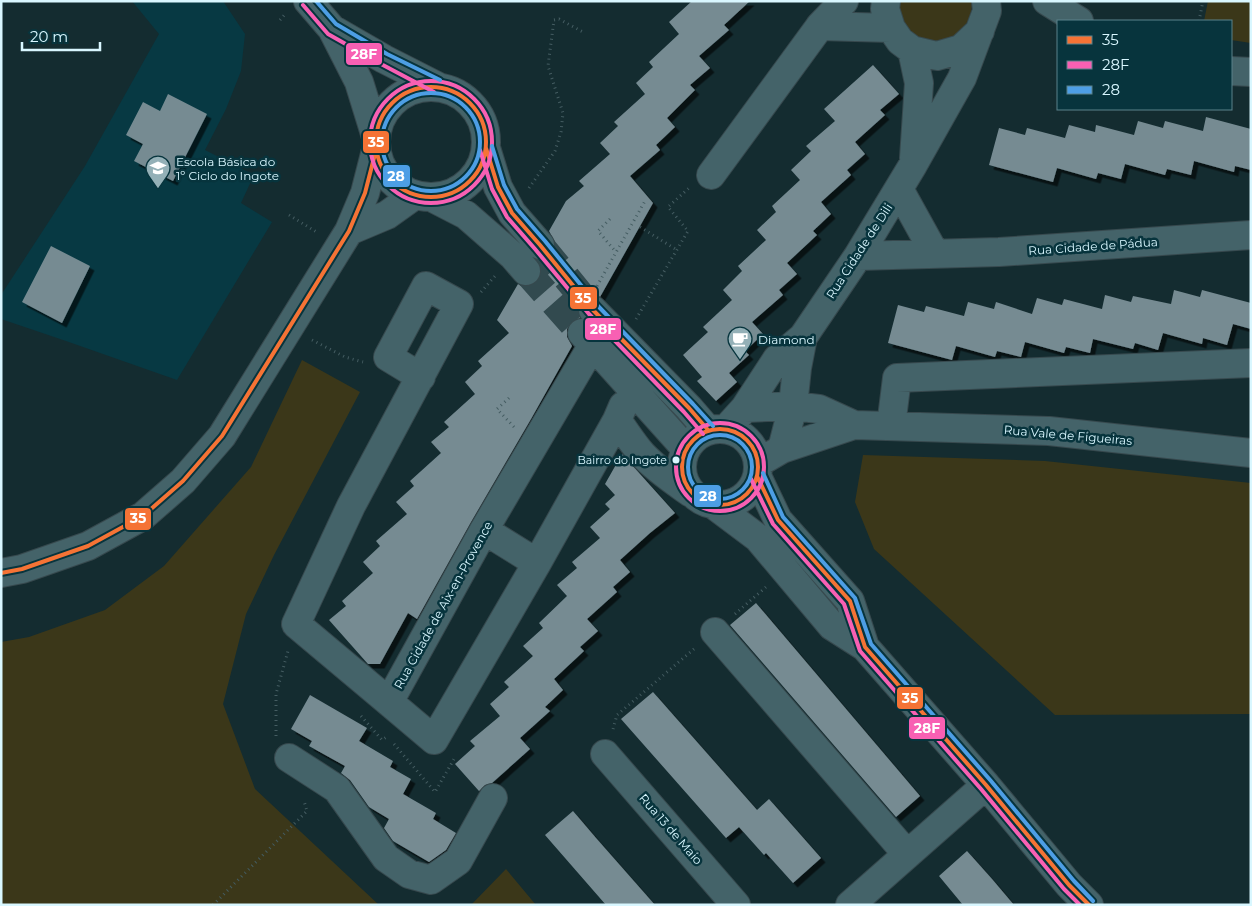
<svg xmlns="http://www.w3.org/2000/svg" width="1252" height="906" viewBox="0 0 1252 906" font-family="Montserrat,sans-serif">
  <style>
    .built { fill: #073943 }
    .green { fill: #3b3719 }
    .building { fill: #768b92; filter: url(#shadow) }
    .lines { fill: none; stroke-linecap: round; stroke-linejoin: round }
    .minor-tunnel { stroke: #324a4f; stroke-width: 28; stroke-dasharray: 28 14; stroke-linecap: butt }
    .minor-casing { stroke: #37494e; stroke-width: 30 }
    .path { stroke: #455d62; stroke-width: 3; stroke-dasharray: 1 4; stroke-linecap: butt }
    .minor { stroke: #446369; stroke-width: 28 }
    .bus-1-casing { stroke: #07343d; stroke-width: 8 }
    .bus-2-casing { stroke: #07343d; stroke-width: 8 }
    .bus-3-casing { stroke: #07343d; stroke-width: 8 }
    .bus-1 { stroke: #f57335; stroke-width: 4 }
    .bus-2 { stroke: #f860b3; stroke-width: 4 }
    .bus-3 { stroke: #4d9ee5; stroke-width: 4 }
    .bus-dot { fill: #d9f7ff; stroke: #07343d; stroke-width: 2 }
    .labels { text-anchor: middle; dominant-baseline: central; stroke-width: 5; stroke-linejoin: round; paint-order: stroke }
    .bus-label { font-size: 11px; fill: #d9f7ff; stroke: #07343d; text-anchor: end }
    .poi-label { font-size: 12px; fill: #d9f7ff; stroke: #07343d; text-anchor: start }
    .street-label { font-size: 12px; fill: #d9f7ff; stroke: #07343d }
    .line-badge { stroke: #07343d; stroke-width: 2 }
    .badge-label { font-size: 14px; text-anchor: middle; font-weight: bold; fill: #fff }
  </style>
  <defs>
    <filter id="shadow"><feDropShadow dx="4.5" dy="4.5" stdDeviation="0" flood-color="#0009"/></filter>
  </defs>
  <rect width="100%" height="100%" fill="#142c30"/>
  <path class="built" d="M 132,1 L 223,1 L 245,34 L 241,71 L 226,109 L 205,150 L 254,175 L 241,203 L 272,222 L 177,380 L 66,341 L 1,319 L 1,295 L 85,166 L 159,34 Z"/>
  <path class="green" d="M 894,1 L 972,1 C 973,24 954,47 930,43 C 922,42 914,37 908,33 Z
    M 1208,1 L 1251,1 L 1251,43 L 1231,40 L 1231,21 L 1204,21 Z
    M 302,360 L 360,392 L 274,555 L 246,614 L 223,704 L 255,789 L 379,905 L 1,905 L 1,642 L 29,637 L 105,610 L 164,566 L 251,467 Z
    M 863,455 L 1045,461 L 1251,483 L 1251,714 L 1055,715 L 874,549 L 855,502 Z
    M 506,869 L 536,905 L 471,905 Z"/>
  <path class="building" d="M 692,1 L 750,1 L 724,25 L 729,30 L 699,56 L 710,68 L 690,85 L 695,90 L 667,118 L 675,127 L 656,145 L 660,150 L 630,176 L 653,203 L 600,297 L 597,295 L 589,295 L 582,299 L 578,305 L 578,313 L 580,318 L 572,321 L 567,329 L 567,337 L 572,346 L 531,419 L 471,522 L 417,619 L 408,613 L 380,664 L 368,664 L 329,620 L 346,606 L 342,601 L 373,573 L 363,562 L 380,546 L 376,541 L 407,514 L 396,502 L 414,486 L 410,481 L 441,453 L 431,442 L 449,427 L 444,422 L 475,394 L 465,382 L 482,366 L 478,361 L 509,333 L 497,320 L 518,284 L 521,286 L 529,286 L 537,282 L 541,277 L 541,268 L 537,260 L 544,260 L 550,257 L 555,250 L 555,242 L 549,231 L 566,201 L 584,186 L 579,181 L 610,154 L 600,143 L 618,126 L 614,122 L 645,94 L 636,83 L 653,67 L 649,62 L 679,34 L 669,22 Z
    M 873,65 L 899,94 L 880,110 L 885,115 L 855,142 L 865,154 L 847,170 L 851,175 L 821,202 L 831,214 L 813,231 L 817,235 L 787,263 L 797,274 L 779,290 L 783,295 L 752,322 L 763,334 L 745,351 L 749,355 L 729,373 L 737,382 L 716,401 L 697,381 L 702,377 L 683,355 L 708,332 L 703,327 L 732,300 L 723,290 L 742,271 L 738,266 L 766,240 L 757,230 L 776,212 L 772,206 L 800,180 L 791,170 L 811,151 L 806,146 L 835,121 L 824,109 Z
    M 168,94 L 207,114 L 173,181 L 134,161 L 143,144 L 126,135 L 143,102 L 160,111 Z
    M 1206,117 L 1251,129 L 1251,170 L 1235,166 L 1234,172 L 1194,161 L 1191,175 L 1167,169 L 1165,175 L 1125,164 L 1121,179 L 1098,173 L 1096,179 L 1057,168 L 1053,182 L 989,165 L 999,128 L 1025,135 L 1027,128 L 1065,138 L 1069,125 L 1095,132 L 1096,125 L 1134,135 L 1138,121 L 1163,128 L 1165,121 L 1203,131 Z
    M 51,246 L 90,266 L 62,323 L 22,302 Z
    M 1174,290 L 1200,297 L 1202,290 L 1251,303 L 1251,329 L 1233,324 L 1227,345 L 1203,338 L 1202,344 L 1163,333 L 1158,350 L 1135,343 L 1133,349 L 1093,339 L 1090,353 L 1066,347 L 1064,353 L 1025,342 L 1021,357 L 997,351 L 995,357 L 956,346 L 952,360 L 888,343 L 898,305 L 924,312 L 926,306 L 964,316 L 968,302 L 994,309 L 996,302 L 1032,314 L 1037,298 L 1062,305 L 1064,299 L 1102,309 L 1105,295 L 1131,302 L 1133,296 L 1171,304 Z
    M 622,454 L 675,513 L 650,533 L 620,560 L 630,572 L 613,587 L 617,592 L 587,619 L 598,631 L 580,647 L 584,651 L 554,679 L 563,690 L 545,707 L 550,711 L 520,738 L 530,749 L 492,783 L 485,785 L 479,791 L 455,764 L 475,746 L 470,741 L 500,716 L 490,704 L 509,687 L 504,682 L 533,656 L 523,646 L 543,628 L 539,623 L 567,596 L 557,585 L 577,568 L 572,562 L 600,538 L 590,527 L 610,509 L 605,504 L 615,495 L 605,484 Z
    M 756,603 L 920,796 L 896,817 L 730,625 Z
    M 653,692 L 757,810 L 769,799 L 821,858 L 793,883 L 766,853 L 764,855 L 739,827 L 726,838 L 621,719 Z
    M 310,695 L 367,728 L 359,741 L 393,761 L 390,767 L 411,779 L 403,794 L 436,813 L 433,819 L 456,833 L 446,850 L 429,862 L 393,841 L 384,828 L 389,819 L 369,807 L 350,780 L 341,773 L 345,766 L 309,746 L 312,741 L 291,729 Z
    M 573,811 L 596,838 L 655,905 L 606,905 L 545,835 Z
    M 967,851 L 992,879 L 1014,905 L 963,905 L 939,876 Z"/>
  <g class="lines">
    <path class="minor-tunnel" d="M 540,245 L 593,310
      M 526,271 L 580,332"/>
    <defs>
      <path id="minor" d="M 308,1 L 332,29 L 359,82 L 376,137
        M 886,1 L 885,9 L 891,28 L 900,41 L 912,50 L 937,56 L 961,49 L 980,31
        M 1047,1 L 1079,21
        M 820,26 L 844,1
        M 332,29 L 384,59 L 437,86
        M 912,50 L 919,83 L 914,158
        M 1231,71 L 1251,72
        M376 142a55 55 0 1 1 110 0a55 55 0 1 1-110 0Z
        M 486,148 L 498,187 L 512,213 L 540,245
        M 711,175 L 820,26 L 891,28
        M 899,189 L 935,254
        M 431,197 L 466,215 L 513,256 L 526,271
        M 349,231 L 387,215 L 415,195
        M 858,256 L 999,252 L 1251,235
        M 593,310 L 689,408 L 708,430
        M 582,333 L 686,449
        M 592,346 L 484,530 L 389,702 L 434,740 L 537,563 L 617,420
        M 623,406 L 617,420 C 625,431 633,444 642,454 C 657,470 674,481 691,493
        M 745,408 L 793,406 L 819,409 L 854,425
        M 891,426 L 897,378 L 1251,363
        M682 467a38 38 0 1 1 76 0a38 38 0 1 1-76 0Z
        M 726,429 L 745,408 L 777,359 L 803,337 L 858,256 L 913,165 L 962,78 L 987,11 L 986,1
        M 782,449 L 793,406 L 797,368 L 803,337
        M 758,463 L 782,449 L 854,425 L 1049,431 L 1251,453
        M 757,476 L 778,520 L 850,601 L 865,647
        M 714,505 L 758,538 L 832,626 L 865,647 L 986,785 L 1069,885 L 1089,905
        M 484,530 L 537,563
        M 1,573 L 22,569 L 88,546 L 143,516 L 183,481 L 222,436 L 349,231 L 365,193 L 376,150
        M 715,632 L 907,854
        M 389,702 L 296,624 L 351,506 L 459,304 L 426,286 L 388,357 L 421,377
        M 605,754 L 736,905
        M 289,758 L 337,789 L 386,858 L 409,874 L 431,880 L 458,861 L 493,798
        M 850,905 L 986,785"/>
    </defs>
    <use href="#minor" class="minor-casing"/>
    <path class="path" d="M 280,20 L 286,13
      M 1199,21 L 1203,1
      M 529,188 L 555,151 L 561,132 L 563,113 L 548,66 L 554,20 L 559,19 L 583,32
      M 289,215 L 318,233
      M 610,219 L 598,231 L 616,252
      M 640,227 L 677,250
      M 597,286 L 645,201
      M 481,292 L 495,276
      M 636,319 L 688,231 L 668,207 L 689,188
      M 312,340 L 345,357 L 363,362
      M 509,398 L 497,409 L 515,428
      M 735,614 L 766,587
      M 361,716 L 382,740 L 388,736
      M 613,729 L 617,715 L 694,649
      M 276,736 L 276,694 L 288,651
      M 394,744 L 435,792 L 454,759
      M 213,905 L 307,811 L 304,801"/>
    <use href="#minor" class="minor"/>
    <defs>
      <path id="bus-1" d="M376 142a55 55 0 1 1 110 0a55 55 0 1 1-110 0Z
        M 486,148 L 498,187 L 512,213 L 540,245 L 593,310 L 689,408 L 708,430
        M682 467a38 38 0 1 1 76 0a38 38 0 1 1-76 0Z
        M 757,476 L 778,520 L 850,601 L 865,647 L 986,785 L 1069,885 L 1089,905
        M 1,573 L 22,569 L 88,546 L 143,516 L 183,481 L 222,436 L 349,231 L 365,193 L 376,150"/>
      <path id="bus-2" d="M 303,5 L 328,34 L 381,64 L 434,92
        M370 142a61 61 0 1 1 122 0a61 61 0 1 1-122 0Z
        M 480,150 L 492,189 L 507,217 L 535,249 L 589,314 L 684,412 L 703,434
        M676 467a44 44 0 1 1 88 0a44 44 0 1 1-88 0Z
        M 751,479 L 773,524 L 844,604 L 860,651 L 981,789 L 1064,889 L 1080,905"/>
      <path id="bus-3" d="M 316,1 L 336,24 L 387,54 L 440,80
        M382 142a49 49 0 1 1 98 0a49 49 0 1 1-98 0Z
        M 492,146 L 504,185 L 517,209 L 545,241 L 598,306 L 693,404 L 713,426
        M688 467a32 32 0 1 1 64 0a32 32 0 1 1-64 0Z
        M 763,473 L 783,517 L 855,598 L 871,644 L 991,781 L 1074,881 L 1093,901"/>
    </defs>
    <use href="#bus-1" class="bus-1-casing"/>
    <use href="#bus-2" class="bus-2-casing"/>
    <use href="#bus-3" class="bus-3-casing"/>
    <use href="#bus-1" class="bus-1"/>
    <use href="#bus-2" class="bus-2"/>
    <use href="#bus-3" class="bus-3"/>
  </g>
  <defs>
    <symbol id="school-pin" viewBox="-11 -11 22 30"><path d="M0 17L-7.5 6A9.5 9.5 0 1 1 7.5 6Z" fill="#94b0b7" stroke="#07343d"/><path d="M0-5L7-2L0 1L-7-2ZM-4 1L0 2.5L4 1V4Q0 6-4 4Z" fill="#fff"/></symbol>
    <symbol id="cafe-pin" viewBox="-11 -11 22 30"><path d="M0 17L-7.5 6A9.5 9.5 0 1 1 7.5 6Z" fill="#94b0b7" stroke="#07343d"/><path d="M-5.5-4.5H6V0H3Q3 3.5 0 3.5H-2.5Q-5.5 3.5-5.5 0ZM3-3.2v2h1.7v-2ZM-6 4.5H4V6H-6Z" fill="#fff"/></symbol>
  </defs>
  <g fill-rule="evenodd">
    <use href="#school-pin" x="144" y="154" width="28" height="38"/>
    <use href="#cafe-pin" x="726" y="325" width="28" height="38"/>
  </g>
  <circle class="bus-dot" cx="676" cy="460" r="4.5"/>
  <g class="labels">
    <g class="bus-label">
      <text x="667" y="460">Bairro do Ingote</text>
    </g>
    <g class="poi-label">
      <text x="176" y="161">Escola Básica do<tspan x="176" dy="14">1º Ciclo do Ingote</tspan></text>
      <text x="758" y="339">Diamond</text>
    </g>
    <g class="street-label">
      <text transform="translate(1093 246) rotate(-4)">Rua Cidade de Pádua</text>
      <text transform="translate(859 251) rotate(-57)">Rua Cidade de Dili</text>
      <text transform="translate(1068 435) rotate(5)">Rua Vale de Figueiras</text>
      <text transform="translate(443 605) rotate(-61)">Rua Cidade de Aix-en-Provence</text>
      <text transform="translate(671 829) rotate(49)">Rua 13 de Maio</text>
    </g>
  </g>
  <g class="line-badge">
    <rect x="345" y="42" width="38" height="24" rx="5" fill="#f860b3"/>
    <rect x="362" y="130" width="28" height="24" rx="5" fill="#f57335"/>
    <rect x="382" y="164" width="29" height="24" rx="5" fill="#4d9ee5"/>
    <rect x="569" y="286" width="29" height="24" rx="5" fill="#f57335"/>
    <rect x="584" y="317" width="38" height="24" rx="5" fill="#f860b3"/>
    <rect x="693" y="484" width="29" height="24" rx="5" fill="#4d9ee5"/>
    <rect x="124" y="507" width="28" height="24" rx="5" fill="#f57335"/>
    <rect x="896" y="686" width="28" height="24" rx="5" fill="#f57335"/>
    <rect x="908" y="716" width="38" height="24" rx="5" fill="#f860b3"/>
  </g>
  <g class="badge-label">
    <text x="364" y="59">28F</text>
    <text x="376" y="147">35</text>
    <text x="396" y="181">28</text>
    <text x="583" y="303">35</text>
    <text x="603" y="334">28F</text>
    <text x="708" y="501">28</text>
    <text x="138" y="523">35</text>
    <text x="910" y="703">35</text>
    <text x="927" y="733">28F</text>
  </g>
  <rect width="1252" height="906" fill="none" stroke="#d9f7ff" stroke-width="5"/>
  <rect x="1057" y="20" width="175" height="90" fill="#07343d" stroke="#5b828b"/>
  <rect x="1067" y="36" width="25" height="8" fill="#f57335" stroke="#5b828b"/>
  <text x="1102" y="45" font-size="15" fill="#d9f7ff">35</text>
  <rect x="1067" y="61" width="25" height="8" fill="#f860b3" stroke="#5b828b"/>
  <text x="1102" y="70" font-size="15" fill="#d9f7ff">28F</text>
  <rect x="1067" y="86" width="25" height="8" fill="#4d9ee5" stroke="#5b828b"/>
  <text x="1102" y="95" font-size="15" fill="#d9f7ff">28</text>
  <path d="M22 42v8h78v-8" fill="none" stroke="#d9f7ff" stroke-width="2.5"/>
  <text x="30" y="42" font-size="15" fill="#d9f7ff" stroke="#07343d" stroke-width="4" paint-order="stroke">20 m</text>
</svg>
